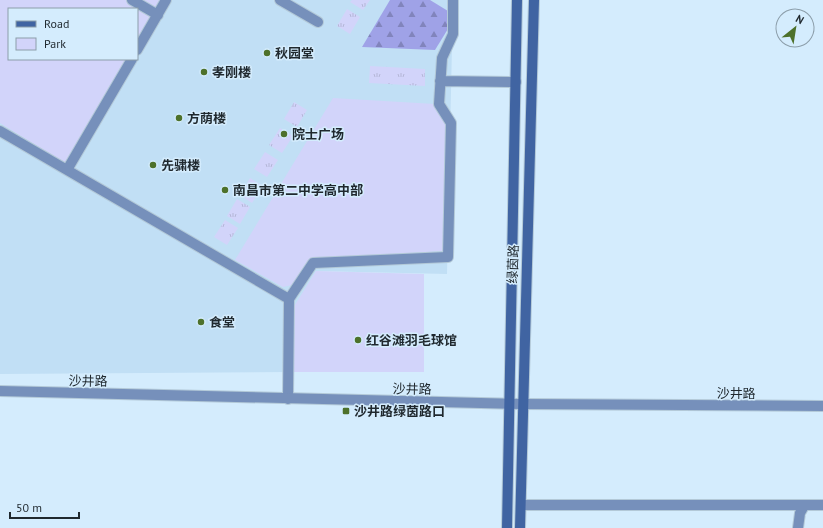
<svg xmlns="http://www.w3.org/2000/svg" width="823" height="528" viewBox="0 0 823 528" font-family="'PT Sans','Noto Sans SC',sans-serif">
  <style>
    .built { fill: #c1dff5; fill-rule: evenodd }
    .grass { fill: url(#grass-tufts) }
    .forest { fill: url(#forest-firs) }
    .green { fill: #d2d4fa }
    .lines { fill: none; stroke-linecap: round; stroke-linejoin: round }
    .minor-casing { stroke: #b3c9d8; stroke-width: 12 }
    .tertiary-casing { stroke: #b3c9d8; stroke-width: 12 }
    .secondary-casing { stroke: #b3c9d8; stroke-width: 12 }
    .minor { stroke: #7690bb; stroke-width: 10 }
    .tertiary { stroke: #7690bb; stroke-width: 10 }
    .secondary { stroke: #4064a2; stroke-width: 10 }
    .poi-dot { fill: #4d712b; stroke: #d4ecfd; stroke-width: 1.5 }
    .labels { text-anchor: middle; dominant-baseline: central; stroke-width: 3; stroke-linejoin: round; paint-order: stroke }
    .poi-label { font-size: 13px; font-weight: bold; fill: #1f282e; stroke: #d4ecfd; text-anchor: start }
    .street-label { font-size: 13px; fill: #1f282e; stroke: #d4ecfd }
  </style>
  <defs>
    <pattern id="grass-tufts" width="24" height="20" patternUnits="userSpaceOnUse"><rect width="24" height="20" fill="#d2d4fa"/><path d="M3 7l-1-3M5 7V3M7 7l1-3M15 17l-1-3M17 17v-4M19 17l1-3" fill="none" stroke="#b4b6d7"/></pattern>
    <pattern id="forest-firs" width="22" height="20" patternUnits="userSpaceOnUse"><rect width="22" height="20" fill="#9fa2e7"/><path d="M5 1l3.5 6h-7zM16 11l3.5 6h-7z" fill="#8184bc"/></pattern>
  </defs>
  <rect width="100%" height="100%" fill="#d4ecfd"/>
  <path class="built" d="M 0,0 L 453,0 L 447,274 L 316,271 L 290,372 L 0,374 ZM 9,9 L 137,9 L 137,59 L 9,59 Z"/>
  <path class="grass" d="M 352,0 L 370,0 L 363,10 L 350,2 Z
    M 347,9 L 360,17 L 350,34 L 337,26 Z
    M 370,66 L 425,69 L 425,86 L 369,83 Z
    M 294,102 L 307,110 L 297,127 L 284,119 Z
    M 280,128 L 293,136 L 282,153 L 269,145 Z
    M 265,152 L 278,160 L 267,177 L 254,169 Z
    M 250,178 L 263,186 L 252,203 L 240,195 Z
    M 237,199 L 250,207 L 240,224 L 227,216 Z
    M 225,220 L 238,228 L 227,245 L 214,237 Z"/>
  <path class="forest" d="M 390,0 L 430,0 L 448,11 L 451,24 L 435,50 L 362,47 Z"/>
  <path class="green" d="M 0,0 L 163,0 L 137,45 L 137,9 L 9,9 L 9,59 L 128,59 L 66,164 L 0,123 Z
    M 333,98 L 435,104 L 446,124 L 443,251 L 309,259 L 292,285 L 283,287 L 235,260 Z
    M 316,271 L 424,274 L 424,372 L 290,372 L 293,308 Z"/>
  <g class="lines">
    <defs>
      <path id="minor" d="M 132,0 L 158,15
        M 280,0 L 318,22
        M 137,50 L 166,0
        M 132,59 L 67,170 L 289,299 L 313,263 L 448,257 L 451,123 L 439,104 L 442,58 L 453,34 L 453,0
        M 440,81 L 516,82
        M 0,131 L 67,170
        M 288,399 L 289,299
        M 521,505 L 823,505
        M 798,528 L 800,513 L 804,506"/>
      <path id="tertiary" d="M 0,391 L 522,404 L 823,406"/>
      <path id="secondary" d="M 507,528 L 517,0
        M 520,528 L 534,0"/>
    </defs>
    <use href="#minor" class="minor-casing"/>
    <use href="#tertiary" class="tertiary-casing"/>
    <use href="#secondary" class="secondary-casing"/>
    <use href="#minor" class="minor"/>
    <use href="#tertiary" class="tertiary"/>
    <use href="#secondary" class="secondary"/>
  </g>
  <g class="poi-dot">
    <circle cx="267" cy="53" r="4"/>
    <circle cx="204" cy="72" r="4"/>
    <circle cx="179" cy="118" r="4"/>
    <circle cx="284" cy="134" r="4"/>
    <circle cx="153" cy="165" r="4"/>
    <circle cx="225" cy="190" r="4"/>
    <circle cx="201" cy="322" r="4"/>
    <circle cx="358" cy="340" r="4"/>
    <rect x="342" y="407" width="8" height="8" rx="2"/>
  </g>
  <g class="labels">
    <g class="poi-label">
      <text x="275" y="53">秋园堂</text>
      <text x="212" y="72">孝刚楼</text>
      <text x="187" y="118">方荫楼</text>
      <text x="292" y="134">院士广场</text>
      <text x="161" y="165">先骕楼</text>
      <text x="233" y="190">南昌市第二中学高中部</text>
      <text x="209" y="322">食堂</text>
      <text x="366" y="340">红谷滩羽毛球馆</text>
      <text x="354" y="411">沙井路绿茵路口</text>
    </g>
    <g class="street-label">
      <text transform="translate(513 264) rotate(-88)">绿茵路</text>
      <text transform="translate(88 381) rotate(1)">沙井路</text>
      <text transform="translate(412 389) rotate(1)">沙井路</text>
      <text x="736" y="393">沙井路</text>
    </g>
  </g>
  <rect x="8" y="8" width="130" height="52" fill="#d4ecfd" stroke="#8c9eaa"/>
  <rect x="16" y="21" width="20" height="6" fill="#4064a2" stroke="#8c9eaa"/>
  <text x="44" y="28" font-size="12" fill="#1f282e">Road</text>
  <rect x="16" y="38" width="20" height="12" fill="#d2d4fa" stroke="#8c9eaa"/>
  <text x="44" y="48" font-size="12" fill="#1f282e">Park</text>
  <g transform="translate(795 28) rotate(30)"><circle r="19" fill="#d4ecfd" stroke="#8c9eaa"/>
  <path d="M0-3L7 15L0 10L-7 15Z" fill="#4d712b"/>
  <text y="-6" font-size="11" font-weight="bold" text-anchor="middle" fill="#1f282e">N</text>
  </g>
  <path d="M10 512v6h69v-6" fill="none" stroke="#1f282e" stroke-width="2"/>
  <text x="16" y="512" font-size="12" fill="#1f282e" stroke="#d4ecfd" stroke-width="3" paint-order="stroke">50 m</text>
</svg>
